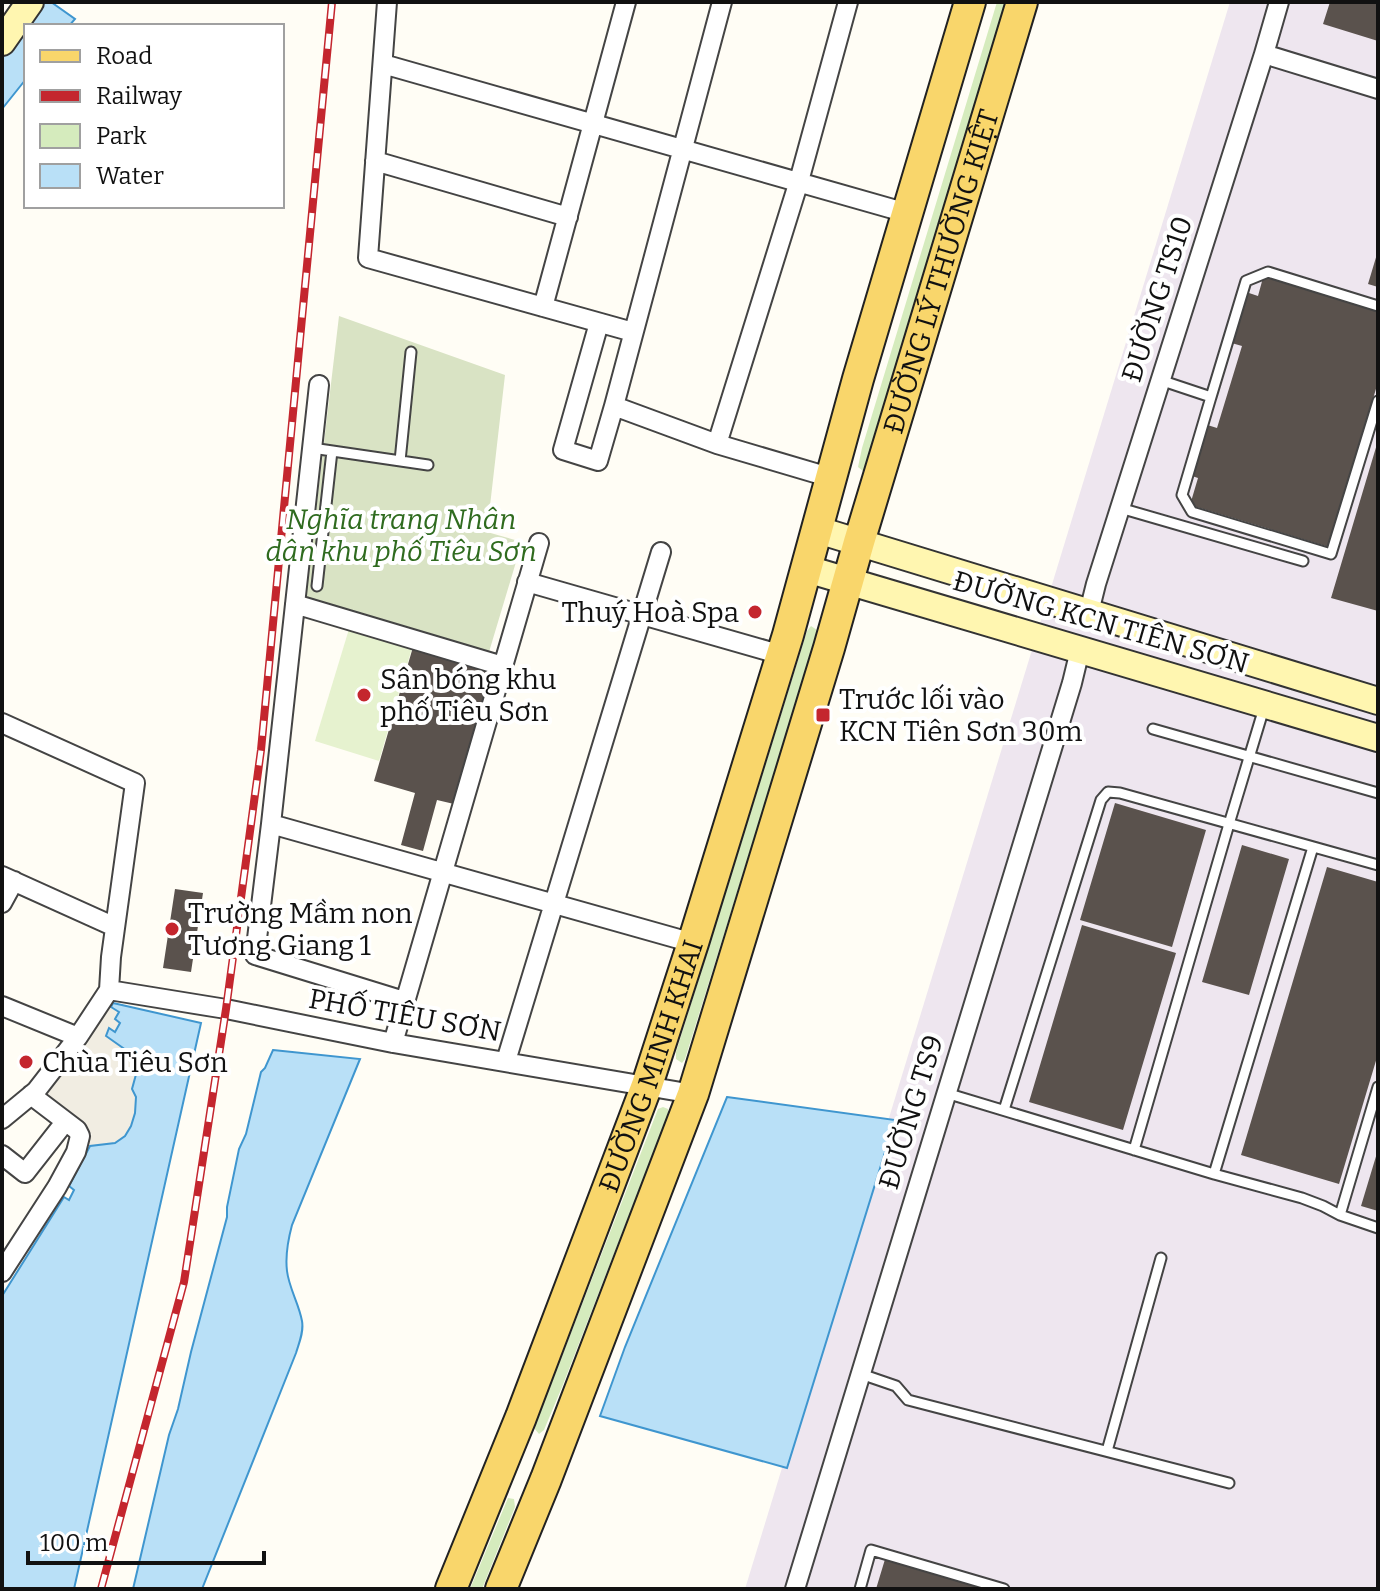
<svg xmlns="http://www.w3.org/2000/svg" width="1380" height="1591" viewBox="0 0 1380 1591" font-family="Bitter,serif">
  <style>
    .industrial { fill: #eee6ef }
    .green { fill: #d5ebbd }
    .cemetery { fill: #d9e3c4 }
    .pitch { fill: #e6f2cf }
    .plaza { fill: #f1ede2 }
    .water { fill: #b9e0f7; stroke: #3f96cf; stroke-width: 2 }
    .building { fill: #5a524d }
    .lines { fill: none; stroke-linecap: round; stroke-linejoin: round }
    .lane-casing { stroke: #444; stroke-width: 13 }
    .street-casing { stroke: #444; stroke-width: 22 }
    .secondary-casing { stroke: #333; stroke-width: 30 }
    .primary-casing { stroke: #222; stroke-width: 34 }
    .lane { stroke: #fff; stroke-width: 9 }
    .street { stroke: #fff; stroke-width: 18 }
    .secondary { stroke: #fff6b0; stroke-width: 26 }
    .primary { stroke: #f9d66b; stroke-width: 30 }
    .rail-casing { stroke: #c4262e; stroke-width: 8 }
    .rail { stroke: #fff; stroke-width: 5; stroke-dasharray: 15; stroke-linecap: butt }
    .poi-dot { fill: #c4262e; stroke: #fff; stroke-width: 3 }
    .labels { text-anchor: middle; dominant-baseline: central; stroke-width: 8; stroke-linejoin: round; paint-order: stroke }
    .street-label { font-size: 28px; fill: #111; stroke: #fff }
    .park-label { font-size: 28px; font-style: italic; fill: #2f6b1f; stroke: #fff }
    .poi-label { font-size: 28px; fill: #111; stroke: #fff; text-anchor: start }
  </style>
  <rect width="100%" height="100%" fill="#fffdf5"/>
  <path class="industrial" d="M 1230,2 L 1378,2 L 1378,1589 L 745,1589 Z"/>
  <path class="green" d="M 997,2 L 1009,2 L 867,470 L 863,471 L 858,467 L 862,448 Z
    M 811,626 L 817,630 L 812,652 L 685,1059 L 682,1063 L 676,1059 L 676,1052 L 807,631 Z
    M 663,1107 L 668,1109 L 668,1115 L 562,1387 L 544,1430 L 539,1434 L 534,1428 L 658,1109 Z
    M 508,1498 L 514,1499 L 515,1507 L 482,1589 L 470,1589 Z"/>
  <path class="cemetery" d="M 339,316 L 505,375 L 487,532 L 522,542 L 489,652 L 482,654 L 310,600 L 306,595 Z"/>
  <path class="pitch" d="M 349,629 L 412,648 L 379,761 L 315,741 Z"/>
  <path class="plaza" d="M 106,999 L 113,1003 L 112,1007 L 119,1012 L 120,1022 L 115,1032 L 140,1060 L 135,1114 L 131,1126 L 125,1136 L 115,1143 L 90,1146 L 87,1144 L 92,1134 L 39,1096 Z"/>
  <path class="water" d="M 31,2 L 51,2 L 75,19 L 69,26 L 26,26 L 26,79 L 2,109 L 2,39 Z
    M 113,1003 L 201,1023 L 74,1589 L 2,1589 L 2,1296 L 64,1197 L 69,1200 L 74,1190 L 69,1186 L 90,1146 L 115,1143 L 125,1136 L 131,1126 L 135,1113 L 136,1097 L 132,1089 L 140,1060 L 106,1036 L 109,1028 L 115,1032 L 120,1023 L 115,1019 L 119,1012 L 111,1007 Z
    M 273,1050 L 360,1059 L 292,1225 C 288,1240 285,1255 287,1271 C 289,1288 299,1304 302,1321 C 304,1332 299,1343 296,1353 L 202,1589 L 133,1589 L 169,1435 L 178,1409 L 191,1352 L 227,1217 L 227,1207 L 239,1149 L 246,1134 L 261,1072 L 265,1068 Z
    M 727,1097 L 895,1120 L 787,1468 L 600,1416 L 625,1347 Z"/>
  <path class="building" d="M 1330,2 L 1378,2 L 1378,41 L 1323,24 Z
    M 1377,254 L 1378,254 L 1378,287 L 1368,284 Z
    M 1264,274 L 1378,308 L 1378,382 L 1329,547 L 1190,505 L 1198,478 L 1186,474 L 1201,423 L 1217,428 L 1242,346 L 1228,342 L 1243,291 L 1258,296 Z
    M 1377,444 L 1378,444 L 1378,611 L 1331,598 Z
    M 413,647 L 494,670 L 454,804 L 437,800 L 423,851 L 401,845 L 415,793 L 374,781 Z
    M 1115,803 L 1206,830 L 1172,947 L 1080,920 Z
    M 1242,845 L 1289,859 L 1249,995 L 1202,982 Z
    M 1327,867 L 1378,882 L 1378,1054 L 1339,1184 L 1241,1155 Z
    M 175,889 L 203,893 L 191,972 L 163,968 Z
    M 1082,925 L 1176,953 L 1123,1130 L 1029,1102 Z
    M 1377,1153 L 1378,1153 L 1378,1211 L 1361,1206 Z
    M 886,1556 L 994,1589 L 876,1589 Z"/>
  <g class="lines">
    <defs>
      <path id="lane" d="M 1160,380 L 1211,397 L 1182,495 L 1192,512 L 1331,554 L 1378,401
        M 1211,397 L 1246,281 L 1268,272 L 1378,306
        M 312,448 L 428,465
        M 400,461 L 411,352
        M 1120,508 L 1303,561
        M 317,586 L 332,451
        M 1153,729 L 1378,793
        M 946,1093 L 1214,1174 L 1302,1198 L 1323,1206 L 1340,1215 L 1378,1228
        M 1004,1110 L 1101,800 L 1108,792 L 1120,793 L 1378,865
        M 1134,1150 L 1229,824 L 1264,708
        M 1214,1174 L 1313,847
        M 1340,1215 L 1378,1087
        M 861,1374 L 896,1386 L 908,1400 L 1229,1483
        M 1107,1451 L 1161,1258
        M 860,1589 L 871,1550 L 1004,1589"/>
      <path id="street" d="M 387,2 L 368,258 L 633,332
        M 722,2 L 614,406 L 717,444 L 832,478
        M 1264,54 L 1378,89
        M 383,64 L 907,213
        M 375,161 L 568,217
        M 543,307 L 626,2
        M 599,323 L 563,450 L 598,461 L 614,406
        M 319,385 L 271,824 L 255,955 L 404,1001
        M 717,444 L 799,181 L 848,2
        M 527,582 L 782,655
        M 295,604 L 503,666
        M 1089,612 L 1096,584 L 1264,54 L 1279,2
        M 2,723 L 135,783 L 111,957 L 109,990 L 78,1037 L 36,1091 L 2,1119
        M 271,824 L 693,943
        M 2,876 L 115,927
        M 2,903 L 14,881
        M 109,990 L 226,1009 L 393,1043 L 693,1094
        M 2,1006 L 78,1037
        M 393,1043 L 539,543
        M 506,1061 L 661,552
        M 2,1155 L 25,1173 L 65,1122
        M 2,1272 L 57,1187 L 76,1152 L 80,1136 L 77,1130 L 31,1095
        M 795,1589 L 1072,683 L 1080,650"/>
      <path id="secondary" d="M 2,42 L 30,2
        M 818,530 L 1378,701
        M 807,569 L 1378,738"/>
      <g id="primary">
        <path id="s1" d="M 451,1589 L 521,1417 L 647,1085 L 693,943 L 788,635 L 858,379 L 970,2"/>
        <path id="s2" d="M 501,1589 L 546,1479 L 693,1094 L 829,648 L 859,542 L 1022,2"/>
      </g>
    </defs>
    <use href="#lane" class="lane-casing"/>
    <use href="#street" class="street-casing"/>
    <use href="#secondary" class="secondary-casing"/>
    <use href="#primary" class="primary-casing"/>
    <use href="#lane" class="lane"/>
    <use href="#street" class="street"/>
    <use href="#secondary" class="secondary"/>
    <use href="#primary" class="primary"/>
    <defs>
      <path id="rail" d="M 101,1589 L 184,1282 L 226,1009 L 261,750 L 332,2"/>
    </defs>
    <use href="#rail" class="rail-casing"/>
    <use href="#rail" class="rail"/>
  </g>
  <g class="poi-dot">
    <circle cx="755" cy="612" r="8"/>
    <circle cx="364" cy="695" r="8"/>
    <rect x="815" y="707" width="16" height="16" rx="4"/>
    <circle cx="172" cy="929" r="8"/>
    <circle cx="26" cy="1062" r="8"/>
  </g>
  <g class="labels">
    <g class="street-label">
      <text stroke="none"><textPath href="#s2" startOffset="1390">ĐƯỜNG LÝ THƯỜNG KIỆT</textPath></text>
      <text transform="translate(1157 299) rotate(-72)">ĐƯỜNG TS10</text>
      <text transform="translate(1101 622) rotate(16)">ĐƯỜNG KCN TIÊN SƠN</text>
      <text transform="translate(405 1015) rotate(10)">PHỐ TIÊU SƠN</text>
      <text stroke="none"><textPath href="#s1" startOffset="560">ĐƯỜNG MINH KHAI</textPath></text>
      <text transform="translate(911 1112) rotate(-73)">ĐƯỜNG TS9</text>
    </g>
    <g class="park-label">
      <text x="401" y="519">Nghĩa trang Nhân<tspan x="401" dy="32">dân khu phố Tiêu Sơn</tspan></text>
    </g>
    <g class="poi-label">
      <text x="739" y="612" text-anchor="end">Thuý Hoà Spa</text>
      <text x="380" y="679">Sân bóng khu<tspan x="380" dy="32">phố Tiêu Sơn</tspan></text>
      <text x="839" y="699">Trước lối vào<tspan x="839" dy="32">KCN Tiên Sơn 30m</tspan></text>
      <text x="188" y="913">Trường Mầm non<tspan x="188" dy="32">Tương Giang 1</tspan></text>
      <text x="42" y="1062">Chùa Tiêu Sơn</text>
    </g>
  </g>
  <rect width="1380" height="1591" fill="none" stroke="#111111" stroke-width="8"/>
  <rect x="24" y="24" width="260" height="184" fill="#ffffff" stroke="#a0a0a0" stroke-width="2"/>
  <rect x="40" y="50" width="40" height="12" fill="#f9d66b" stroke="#a0a0a0" stroke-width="2"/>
  <text x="96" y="64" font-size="24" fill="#111111">Road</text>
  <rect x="40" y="90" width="40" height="12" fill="#c4262e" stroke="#a0a0a0" stroke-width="2"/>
  <text x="96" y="104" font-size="24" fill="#111111">Railway</text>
  <rect x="40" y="124" width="40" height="24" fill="#d5ebbd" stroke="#a0a0a0" stroke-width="2"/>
  <text x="96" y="144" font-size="24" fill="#111111">Park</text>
  <rect x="40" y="164" width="40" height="24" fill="#b9e0f7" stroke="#a0a0a0" stroke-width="2"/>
  <text x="96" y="184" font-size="24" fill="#111111">Water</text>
  <path d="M28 1551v12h236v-12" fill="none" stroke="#111111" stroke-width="4"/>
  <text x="40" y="1551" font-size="24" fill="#111111" stroke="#ffffff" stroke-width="6" paint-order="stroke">100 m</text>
</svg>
